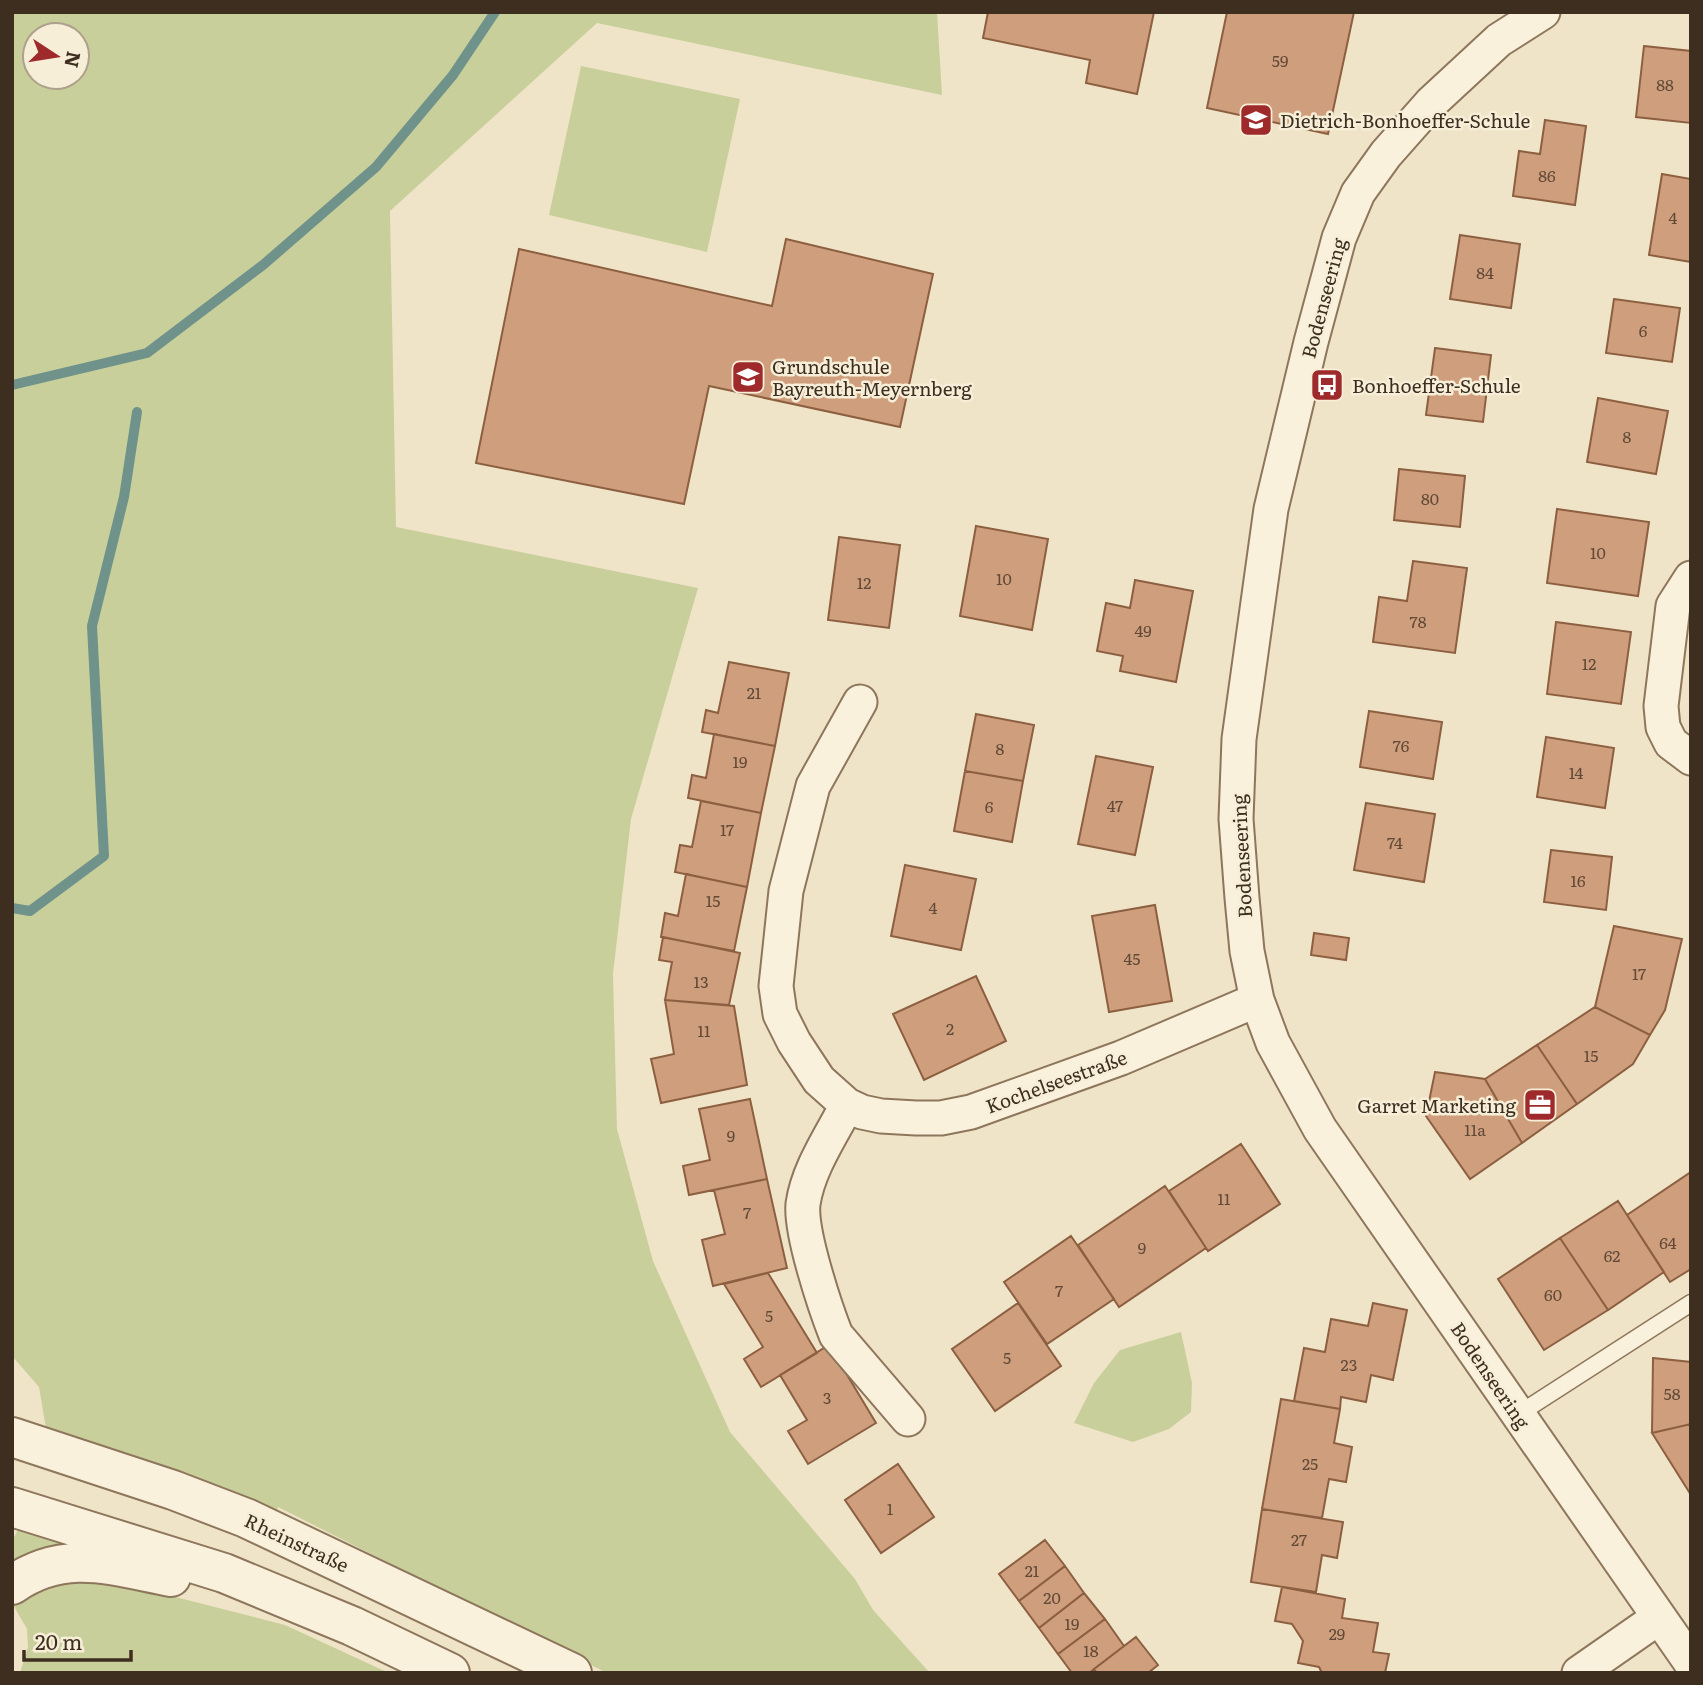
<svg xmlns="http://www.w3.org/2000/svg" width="1703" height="1685" viewBox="0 0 1703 1685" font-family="Literata,serif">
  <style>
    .green { fill: #c9cf9b; fill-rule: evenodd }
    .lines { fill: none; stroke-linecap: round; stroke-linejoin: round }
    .stream { stroke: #6f938a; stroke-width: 10 }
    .building { fill: #cf9f7d; stroke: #8d5f41; stroke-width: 2 }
    .service-casing { stroke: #8d765c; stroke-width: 19 }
    .minor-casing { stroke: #8d765c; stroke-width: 37 }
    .tertiary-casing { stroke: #8d765c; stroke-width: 42 }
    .service { stroke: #faf1dc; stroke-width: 16 }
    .minor { stroke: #faf1dc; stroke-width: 33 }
    .tertiary { stroke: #faf1dc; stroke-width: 38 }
    .labels { text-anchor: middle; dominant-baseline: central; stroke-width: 5; stroke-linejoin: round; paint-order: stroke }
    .number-label { font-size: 16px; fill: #624a37 }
    .poi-label { font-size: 19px; fill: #3d2e20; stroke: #f7eed8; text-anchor: start }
    .street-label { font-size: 19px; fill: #3d2e20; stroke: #f7eed8 }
  </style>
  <rect width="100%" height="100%" fill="#f0e4c8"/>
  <path class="green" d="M 12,12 L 937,12 L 942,95 L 597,23 L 390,211 L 396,527 L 698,588 L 631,819 L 613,974 L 617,1129 L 653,1261 L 730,1432 L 855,1579 L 873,1610 L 930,1673 L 607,1673 L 278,1507 L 275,1517 L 47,1435 L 39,1387 L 12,1356 ZM 35,35 L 77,35 L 77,77 L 35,77 Z
    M 581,66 L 740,99 L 707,252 L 549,215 Z
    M 1181,1332 L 1192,1383 L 1191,1412 L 1169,1429 L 1133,1442 L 1074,1423 L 1094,1383 L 1120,1350 Z
    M 21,1524 L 131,1554 L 12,1572 L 12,1541 Z
    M 73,1577 L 109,1580 L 285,1625 L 389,1673 L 20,1673 L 28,1647 L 27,1629 L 12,1603 L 38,1586 Z"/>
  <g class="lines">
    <path class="stream" d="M 12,385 L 147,353 L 263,265 L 376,167 L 453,75 L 495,12
      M 12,908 L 30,911 L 104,856 L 92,626 L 124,497 L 137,412"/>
  </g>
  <path class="building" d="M 988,12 L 1154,12 L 1137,94 L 1086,83 L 1090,60 L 983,38 Z
    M 1227,12 L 1354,12 L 1328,134 L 1207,108 Z
    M 1644,46 L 1691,51 L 1691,123 L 1636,117 Z
    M 1545,120 L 1586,126 L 1575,205 L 1513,196 L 1519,151 L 1540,154 Z
    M 1662,174 L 1691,179 L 1691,262 L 1649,255 Z
    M 1460,235 L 1520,244 L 1511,308 L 1450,299 Z
    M 786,239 L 933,274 L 900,427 L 709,386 L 684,504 L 476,463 L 519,249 L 772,306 Z
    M 1614,299 L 1680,308 L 1672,362 L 1606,353 Z
    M 1435,348 L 1491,355 L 1483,422 L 1426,415 Z
    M 1598,398 L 1668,411 L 1656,474 L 1587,462 Z
    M 1399,469 L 1465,476 L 1460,527 L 1394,520 Z
    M 1557,509 L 1649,522 L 1638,596 L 1547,583 Z
    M 976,526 L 1048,539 L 1032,630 L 960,616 Z
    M 839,537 L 900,545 L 889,628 L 828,620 Z
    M 1413,561 L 1467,568 L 1455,653 L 1373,642 L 1379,597 L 1407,601 Z
    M 1135,580 L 1193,591 L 1176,682 L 1120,671 L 1123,656 L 1097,651 L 1106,603 L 1130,608 Z
    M 1556,622 L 1631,632 L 1621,704 L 1547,694 Z
    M 729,662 L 789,673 L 775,746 L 702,732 L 706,710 L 718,713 Z
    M 1369,711 L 1442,722 L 1433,779 L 1360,767 Z
    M 976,714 L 1034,725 L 1023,781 L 965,771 Z
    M 714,734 L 775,746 L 761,813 L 688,798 L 692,775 L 706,778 Z
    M 1546,737 L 1614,748 L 1605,808 L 1537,797 Z
    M 1096,756 L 1153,767 L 1135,855 L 1078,844 Z
    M 965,771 L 1023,781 L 1012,842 L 954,831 Z
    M 701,801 L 761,813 L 747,887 L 675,872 L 680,845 L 692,847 Z
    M 1366,803 L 1435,814 L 1424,882 L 1354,870 Z
    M 1551,850 L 1612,857 L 1606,910 L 1544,902 Z
    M 905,865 L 976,879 L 961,950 L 891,936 Z
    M 686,874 L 747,887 L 734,951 L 661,937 L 665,913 L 678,916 Z
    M 1155,905 L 1172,1001 L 1109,1012 L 1092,916 Z
    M 1614,926 L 1682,939 L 1665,1010 L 1650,1035 L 1595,1007 Z
    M 1314,933 L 1349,938 L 1346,960 L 1311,955 Z
    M 663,937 L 740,953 L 729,1005 L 665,1000 L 672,962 L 659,960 Z
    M 976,976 L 1006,1041 L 924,1080 L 893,1014 Z
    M 665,1000 L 734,1006 L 747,1085 L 661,1103 L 651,1059 L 674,1054 Z
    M 1595,1007 L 1650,1035 L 1633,1064 L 1577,1104 L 1537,1045 Z
    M 1537,1045 L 1577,1104 L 1522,1143 L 1485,1079 Z
    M 1435,1072 L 1485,1079 L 1522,1143 L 1470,1179 L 1426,1116 Z
    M 750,1099 L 767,1179 L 689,1195 L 683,1166 L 710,1160 L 699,1109 Z
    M 1241,1144 L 1280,1204 L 1208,1251 L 1169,1191 Z
    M 1691,1172 L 1691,1269 L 1670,1282 L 1627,1215 Z
    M 767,1179 L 787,1268 L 713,1286 L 702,1240 L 725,1234 L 714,1190 Z
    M 1165,1186 L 1206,1248 L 1119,1307 L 1078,1245 Z
    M 1618,1201 L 1664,1272 L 1608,1310 L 1560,1238 Z
    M 1071,1236 L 1114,1299 L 1047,1344 L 1004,1282 Z
    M 1560,1238 L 1608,1310 L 1544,1350 L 1498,1279 Z
    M 768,1273 L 817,1353 L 761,1387 L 744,1359 L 763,1347 L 724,1284 Z
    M 1018,1303 L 1061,1366 L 995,1411 L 952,1349 Z
    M 1373,1303 L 1407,1310 L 1393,1380 L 1371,1375 L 1366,1402 L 1341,1397 L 1340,1409 L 1294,1401 L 1304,1348 L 1325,1352 L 1331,1319 L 1368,1326 Z
    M 829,1345 L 876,1423 L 808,1464 L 788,1431 L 807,1420 L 780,1375 Z
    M 1653,1358 L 1691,1362 L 1691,1424 L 1652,1433 Z
    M 1281,1399 L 1340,1409 L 1334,1443 L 1352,1447 L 1346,1482 L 1329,1479 L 1322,1518 L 1262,1509 Z
    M 1691,1424 L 1691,1495 L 1652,1433 Z
    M 898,1464 L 934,1517 L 881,1553 L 845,1500 Z
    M 1262,1509 L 1343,1522 L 1337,1558 L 1322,1555 L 1316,1592 L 1251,1582 Z
    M 1045,1540 L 1065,1566 L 1019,1601 L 999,1574 Z
    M 1065,1566 L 1084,1593 L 1039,1628 L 1019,1601 Z
    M 1282,1587 L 1345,1599 L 1342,1618 L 1378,1623 L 1373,1652 L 1389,1654 L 1385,1673 L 1322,1673 L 1319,1667 L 1298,1663 L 1303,1641 L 1292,1624 L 1275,1621 Z
    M 1084,1593 L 1105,1619 L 1058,1654 L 1039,1628 Z
    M 1105,1619 L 1124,1646 L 1089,1673 L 1072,1673 L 1058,1654 Z
    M 1136,1637 L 1158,1665 L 1148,1673 L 1097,1673 L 1094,1669 Z"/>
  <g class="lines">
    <defs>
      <path id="service" d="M 1517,1415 L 1691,1303"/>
      <path id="minor" d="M 1543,12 L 1499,40 L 1432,102 L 1386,154 L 1358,193 L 1339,238 L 1311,342 L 1271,509 L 1239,739 L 1236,819 L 1242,898 L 1247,951 L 1257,1000 L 1273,1043 L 1320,1129 L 1691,1663
        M 1691,578 L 1673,606 L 1661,706 L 1663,727 L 1671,743 L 1691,758
        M 860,702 L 813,786 L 786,891 L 776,986 L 780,1014 L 794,1042 L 819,1080 L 847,1105 L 862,1112 L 881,1116 L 916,1118 L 941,1118 L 971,1112 L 1121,1058 L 1257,1000
        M 847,1105 C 831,1136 808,1169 803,1204 C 800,1232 825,1307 836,1335 L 908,1419
        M 1579,1673 L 1658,1618"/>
      <path id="tertiary" d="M 12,1437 L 173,1490 L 246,1518 L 572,1673
        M 12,1507 L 224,1573 L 352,1626 L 450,1673
        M 12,1585 C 65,1548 112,1566 171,1577"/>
    </defs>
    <use href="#service" class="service-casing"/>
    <use href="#minor" class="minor-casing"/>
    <use href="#tertiary" class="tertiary-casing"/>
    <use href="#service" class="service"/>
    <use href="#minor" class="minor"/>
    <use href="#tertiary" class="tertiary"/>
  </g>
  <defs>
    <symbol id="school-square" viewBox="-11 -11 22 22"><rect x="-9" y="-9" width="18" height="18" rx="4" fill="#9e2a2b" stroke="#f7eed8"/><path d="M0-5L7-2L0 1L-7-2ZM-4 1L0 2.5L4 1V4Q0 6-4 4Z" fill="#fff"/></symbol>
    <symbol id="bus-square" viewBox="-11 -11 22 22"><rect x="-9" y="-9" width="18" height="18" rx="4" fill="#9e2a2b" stroke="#f7eed8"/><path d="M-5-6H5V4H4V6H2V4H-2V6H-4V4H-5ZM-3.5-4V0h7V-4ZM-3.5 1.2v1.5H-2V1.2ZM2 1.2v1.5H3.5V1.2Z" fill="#fff"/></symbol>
    <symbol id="office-square" viewBox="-11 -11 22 22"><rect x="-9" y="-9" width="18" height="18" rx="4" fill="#9e2a2b" stroke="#f7eed8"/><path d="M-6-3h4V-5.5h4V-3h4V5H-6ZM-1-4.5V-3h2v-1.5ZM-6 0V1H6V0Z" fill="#fff"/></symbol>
  </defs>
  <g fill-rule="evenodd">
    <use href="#school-square" x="1237" y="101" width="38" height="38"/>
    <use href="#school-square" x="729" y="358" width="38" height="38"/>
    <use href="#bus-square" x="1308" y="366" width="38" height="38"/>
    <use href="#office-square" x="1521" y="1086" width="38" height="38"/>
  </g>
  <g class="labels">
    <g class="number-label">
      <text x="1280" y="60">59</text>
      <text x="1665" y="84">88</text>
      <text x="1547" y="175">86</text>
      <text x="1673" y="217">4</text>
      <text x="1485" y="272">84</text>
      <text x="1643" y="330">6</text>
      <text x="1627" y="436">8</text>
      <text x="1430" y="498">80</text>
      <text x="1598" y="552">10</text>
      <text x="1004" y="578">10</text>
      <text x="864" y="582">12</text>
      <text x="1418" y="621">78</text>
      <text x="1143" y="630">49</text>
      <text x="1589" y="663">12</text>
      <text x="754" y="692">21</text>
      <text x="1401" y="745">76</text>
      <text x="1000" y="748">8</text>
      <text x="740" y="761">19</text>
      <text x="1576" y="772">14</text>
      <text x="1115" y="805">47</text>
      <text x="989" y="806">6</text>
      <text x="727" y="829">17</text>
      <text x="1395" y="842">74</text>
      <text x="1578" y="880">16</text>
      <text x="713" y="900">15</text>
      <text x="933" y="907">4</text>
      <text x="1132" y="958">45</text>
      <text x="1639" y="973">17</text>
      <text x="701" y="981">13</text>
      <text x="950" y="1028">2</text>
      <text x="704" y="1030">11</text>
      <text x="1591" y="1055">15</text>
      <text x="1475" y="1129">11a</text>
      <text x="731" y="1135">9</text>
      <text x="1224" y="1198">11</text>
      <text x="747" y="1212">7</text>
      <text x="1668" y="1242">64</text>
      <text x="1142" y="1247">9</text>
      <text x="1612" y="1255">62</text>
      <text x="1059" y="1290">7</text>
      <text x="1553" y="1294">60</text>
      <text x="769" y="1315">5</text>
      <text x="1007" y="1357">5</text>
      <text x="1349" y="1364">23</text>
      <text x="1672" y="1393">58</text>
      <text x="827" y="1397">3</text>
      <text x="1310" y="1463">25</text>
      <text x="890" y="1508">1</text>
      <text x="1299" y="1539">27</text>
      <text x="1032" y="1570">21</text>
      <text x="1052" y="1597">20</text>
      <text x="1072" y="1623">19</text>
      <text x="1337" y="1633">29</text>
      <text x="1091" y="1650">18</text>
    </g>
    <g class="poi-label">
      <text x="1280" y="120">Dietrich-Bonhoeffer-Schule</text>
      <text x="772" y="366">Grundschule<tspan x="772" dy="22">Bayreuth-Meyernberg</tspan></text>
      <text x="1352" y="385">Bonhoeffer-Schule</text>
      <text x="1516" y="1105" text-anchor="end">Garret Marketing</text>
    </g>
    <g class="street-label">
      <text transform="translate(1323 298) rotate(-75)">Bodenseering</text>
      <text transform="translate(1241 856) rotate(-93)">Bodenseering</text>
      <text transform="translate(1056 1081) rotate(-20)">Kochelseestraße</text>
      <text transform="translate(1491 1375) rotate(56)">Bodenseering</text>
      <text transform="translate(297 1542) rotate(25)">Rheinstraße</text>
    </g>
  </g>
  <rect width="1703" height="1685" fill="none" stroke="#3d2e20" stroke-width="28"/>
  <g transform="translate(56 56) rotate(102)"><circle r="33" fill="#f7eed8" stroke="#ada18e" stroke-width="2"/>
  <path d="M0-5L12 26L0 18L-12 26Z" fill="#9e2a2b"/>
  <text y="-10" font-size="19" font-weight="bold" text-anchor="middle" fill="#3d2e20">N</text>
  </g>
  <path d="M24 1650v10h107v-10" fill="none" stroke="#3d2e20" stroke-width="3.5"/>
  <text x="35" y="1650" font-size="21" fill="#3d2e20" stroke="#f7eed8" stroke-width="5" paint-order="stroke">20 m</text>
</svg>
